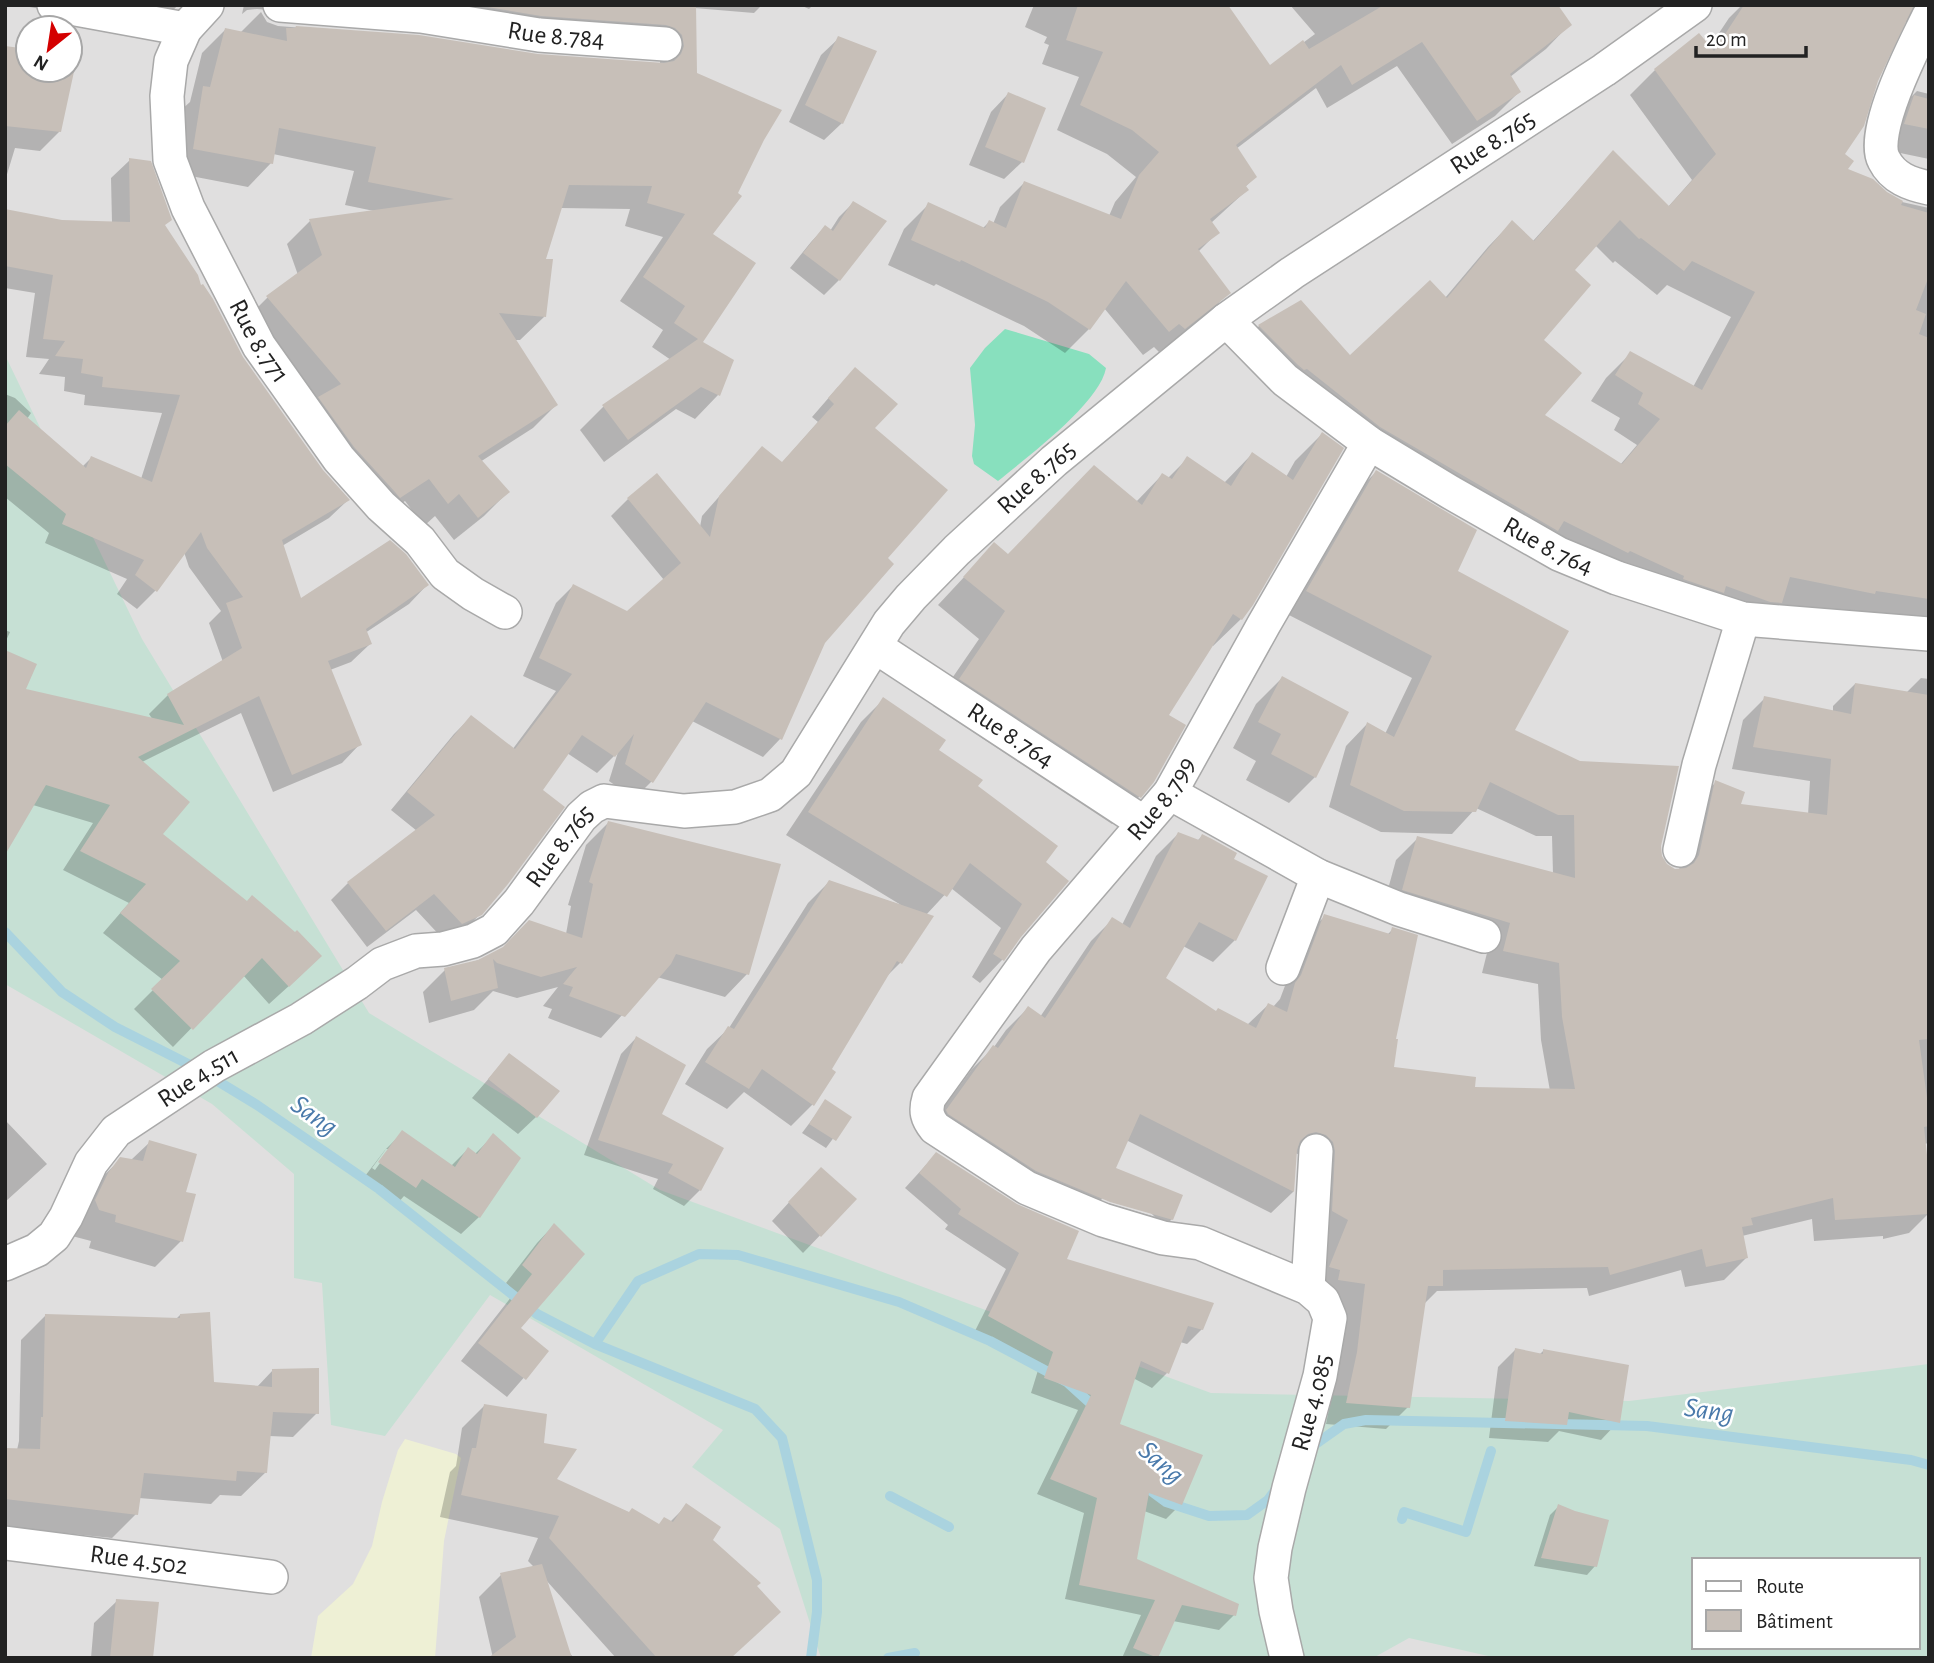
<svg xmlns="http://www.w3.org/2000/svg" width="1934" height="1663" viewBox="0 0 1934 1663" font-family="'Alegreya Sans',sans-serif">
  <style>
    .residential { fill: #e0dfdf; fill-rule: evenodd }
    .farmland { fill: #eef0d5 }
    .wetland { fill: #c6e0d4; fill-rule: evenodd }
    .pitch { fill: #88e0be }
    .shadow { fill: #0003; fill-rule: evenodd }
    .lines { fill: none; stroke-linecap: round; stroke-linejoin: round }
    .stream { stroke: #aad3df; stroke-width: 10 }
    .building { fill: #c7bfb8; fill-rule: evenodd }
    .street-casing { stroke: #a9a9a9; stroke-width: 36 }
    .street { stroke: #fff; stroke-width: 33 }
    .labels { text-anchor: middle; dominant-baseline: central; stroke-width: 5; stroke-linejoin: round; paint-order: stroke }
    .street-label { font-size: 26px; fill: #222; stroke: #fff }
    .water-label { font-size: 28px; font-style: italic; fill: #4a7aab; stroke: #fff }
  </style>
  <rect width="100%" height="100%" fill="#f2efe9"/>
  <path class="residential" d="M 5,5 L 1929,5 L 1929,1658 L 5,1658 ZM 28,28 L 70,28 L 70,70 L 28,70 ZM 1694,1560 L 1918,1560 L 1918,1647 L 1694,1647 Z"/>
  <path class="farmland" d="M 405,1439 L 456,1454 L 461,1458 L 444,1541 L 435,1658 L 311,1658 L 318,1616 L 353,1584 L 372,1546 L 382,1502 L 398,1450 Z"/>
  <path class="wetland" d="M 5,355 L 142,639 L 369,1013 L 660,1190 L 1211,1393 L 1629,1401 L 1929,1364 L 1929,1658 L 1497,1658 L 1409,1638 L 1373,1658 L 821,1658 L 780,1529 L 692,1467 L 723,1430 L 490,1295 L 385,1436 L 331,1425 L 322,1283 L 294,1278 L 294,1174 L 212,1104 L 5,984 ZM 1694,1560 L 1918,1560 L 1918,1647 L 1694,1647 Z"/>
  <path class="pitch" d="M 1005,329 L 1089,354 L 1106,368 C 1100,403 1026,458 998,481 L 974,464 L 972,456 L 975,425 L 970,368 L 985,348 Z"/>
  <path class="shadow" d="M 18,5 L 178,5 L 155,29 Z
    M 244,5 L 762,5 L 754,13 L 694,8 L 696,74 L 711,235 L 701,342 L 732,361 L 718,395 L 695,419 L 676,409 L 604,462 L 580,430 L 603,407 L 671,360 L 652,347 L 663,330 L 620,301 L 663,237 L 625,226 L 630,209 L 560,208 L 543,260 L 544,317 L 520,340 L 514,340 L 556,405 L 533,428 L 480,462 L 508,492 L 484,516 L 454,540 L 435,516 L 424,526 L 405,501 L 376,520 L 244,321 L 267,298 L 298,275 L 287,244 L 310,221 L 374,211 L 345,205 L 354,171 L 273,154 L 271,163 L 248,187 L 170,172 L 180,111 L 190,102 L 202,53 L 225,30 L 240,33 L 261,12 L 267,22 L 278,26 L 419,37 L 537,56 L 660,65 L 660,60 L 398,20 L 257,9 L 247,10 L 242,14 Z
    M 800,5 L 813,5 L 809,9 Z
    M 1034,5 L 1226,5 L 1269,68 L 1315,34 L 1290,5 L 1555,5 L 1570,24 L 1546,49 L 1510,77 L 1519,92 L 1495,116 L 1452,144 L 1397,66 L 1327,108 L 1316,88 L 1236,149 L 1255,177 L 1245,187 L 1247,190 L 1211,223 L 1217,233 L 1198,252 L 1229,292 L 1205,317 L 1159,352 L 1154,347 L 1143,355 L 1104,308 L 1089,329 L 1065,353 L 1024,326 L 936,284 L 934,286 L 888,265 L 904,229 L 928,205 L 982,229 L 989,222 L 993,224 L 1000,207 L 1024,183 L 1109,216 L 1115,202 L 1136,177 L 1107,154 L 1057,130 L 1079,77 L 1042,64 L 1049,45 L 1044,43 L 1047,37 L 1025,27 Z
    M 1742,5 L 1929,5 L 1913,24 L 1903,21 L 1843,155 L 1846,170 L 1902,202 L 1929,208 L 1929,627 L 1848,618 L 1778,604 L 1755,627 L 1697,617 L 1234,351 L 1259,326 L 1300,302 L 1349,358 L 1445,298 L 1488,247 L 1512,222 L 1533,241 L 1613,152 L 1668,207 L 1692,180 L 1630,95 L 1655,70 L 1709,48 L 1729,18 ZM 1595,245 L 1613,263 L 1615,261 L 1657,295 L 1667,285 L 1731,317 L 1693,387 L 1631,353 L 1606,378 L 1591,401 L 1620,418 L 1614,430 L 1637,445 L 1620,465 L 1543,415 L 1542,341 L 1572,270 Z
    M 839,38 L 842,123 L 824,140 L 789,122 L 821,55 Z
    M 5,48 L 28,50 L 28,70 L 70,70 L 70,54 L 76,55 L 60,131 L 40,151 L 15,148 L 5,181 Z
    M 1917,91 L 1929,94 L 1929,159 L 1881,149 L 1892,116 Z
    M 1008,94 L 1022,162 L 1004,179 L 969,165 L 991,112 Z
    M 130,160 L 163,226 L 242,358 L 322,471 L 348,500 L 329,518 L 282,546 L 301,600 L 427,585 L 409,604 L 365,633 L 370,644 L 351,662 L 330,670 L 360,744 L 342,763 L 273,792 L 241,713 L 142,762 L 160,834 L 301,975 L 269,1004 L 243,975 L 173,1047 L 134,1009 L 163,980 L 103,933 L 129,903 L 63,870 L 93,823 L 33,805 L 24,691 L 153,720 L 149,714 L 168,695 L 223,662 L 209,623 L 221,611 L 189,567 L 184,552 L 156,590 L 137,609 L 117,594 L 127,579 L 45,543 L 49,533 L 5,497 L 5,394 L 15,398 L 31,413 L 27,419 L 82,467 L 91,458 L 141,479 L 162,413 L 84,405 L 85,395 L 64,391 L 65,377 L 39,374 L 49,359 L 26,357 L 35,293 L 5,288 L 5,224 L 112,223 L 111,178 Z
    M 853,203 L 885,222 L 839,280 L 824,295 L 790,268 L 811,242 L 825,227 L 830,231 L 839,217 Z
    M 838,387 L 873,428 L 886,558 L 824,642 L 780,739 L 763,757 L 692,721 L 652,781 L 634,799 L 609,781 L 618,752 L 597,773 L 567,753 L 541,790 L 481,913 L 463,932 L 444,940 L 416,910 L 367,947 L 331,900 L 348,883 L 417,831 L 391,810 L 454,734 L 471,717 L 512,750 L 556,691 L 523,676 L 556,603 L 573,586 L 628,613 L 664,580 L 611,516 L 628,499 L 700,527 L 702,516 L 762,448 L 781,464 L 818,422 L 812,417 Z
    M 1322,434 L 1241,619 L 1213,646 L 1212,645 L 1167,715 L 1139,797 L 1112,824 L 933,706 L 979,639 L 938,605 L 994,545 L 1008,556 L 1136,502 L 1162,475 L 1168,478 L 1188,458 L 1224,483 L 1252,454 L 1286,477 L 1295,461 Z
    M 1376,472 L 1456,571 L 1512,731 L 1659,846 L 1660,857 L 1665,865 L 1675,870 L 1679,870 L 1694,804 L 1716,782 L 1738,806 L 1808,815 L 1810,781 L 1732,769 L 1743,720 L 1765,698 L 1833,712 L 1833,706 L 1855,684 L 1906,693 L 1921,678 L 1929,679 L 1929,1143 L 1924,1144 L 1929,1213 L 1909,1233 L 1883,1239 L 1883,1236 L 1814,1241 L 1812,1219 L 1742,1236 L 1746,1258 L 1724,1280 L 1685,1287 L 1681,1270 L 1589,1296 L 1587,1288 L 1437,1291 L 1424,1304 L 1408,1407 L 1386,1429 L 1326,1424 L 1336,1375 L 1344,1305 L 1317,1301 L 1308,1289 L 1328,1242 L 1311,1233 L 1305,1157 L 1295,1153 L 1293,1192 L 1271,1213 L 1126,1140 L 1114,1169 L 1172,1219 L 1150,1241 L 925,1133 L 972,1069 L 994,1047 L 1006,1030 L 1028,1008 L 1040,1017 L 1091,941 L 1113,919 L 1122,925 L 1156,856 L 1178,834 L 1197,841 L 1202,836 L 1232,860 L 1235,940 L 1213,962 L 1183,946 L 1164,979 L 1215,1013 L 1247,1025 L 1268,1005 L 1273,1007 L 1280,999 L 1303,938 L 1325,916 L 1387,935 L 1393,929 L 1394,1041 L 1392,1068 L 1473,1089 L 1550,1091 L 1541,1040 L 1538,984 L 1482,973 L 1489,945 L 1382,911 L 1396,860 L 1418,838 L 1553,874 L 1552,836 L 1536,836 L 1476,808 L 1452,834 L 1381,832 L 1329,807 L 1346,746 L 1367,724 L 1385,734 L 1412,678 L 1285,613 L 1354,494 ZM 1102,1198 L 1150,1212 L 1155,1217 L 1101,1201 Z
    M 5,630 L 10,632 L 5,643 Z
    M 1282,678 L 1315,777 L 1289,803 L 1246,780 L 1256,761 L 1233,748 L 1256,704 Z
    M 883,700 L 976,787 L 1044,863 L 1020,935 L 1002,960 L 980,983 L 972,977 L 1001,928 L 951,888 L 926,915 L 900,963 L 884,979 L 829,1070 L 834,1072 L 812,1105 L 791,1126 L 744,1092 L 727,1109 L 685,1084 L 707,1049 L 729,1028 L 808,903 L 829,882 L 901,905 L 786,835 L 861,722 Z
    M 608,823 L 747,974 L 725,997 L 657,977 L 601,1038 L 548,1018 L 552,1009 L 543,1006 L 558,987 L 517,998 L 493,991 L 474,1010 L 429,1023 L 423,992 L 445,970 L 566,934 L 571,906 L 568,905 L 586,845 Z
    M 636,1038 L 660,1114 L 700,1190 L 684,1206 L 653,1189 L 658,1179 L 584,1155 L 621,1054 Z
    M 509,1055 L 536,1117 L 518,1134 L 472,1098 Z
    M 826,1101 L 849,1117 L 826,1148 L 802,1133 Z
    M 5,1120 L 47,1164 L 5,1202 Z
    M 403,1132 L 451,1166 L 468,1149 L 475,1154 L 493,1136 L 479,1217 L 461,1234 L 404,1196 L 397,1204 L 362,1180 L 385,1150 ZM 386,1149 L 390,1149 L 375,1170 L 372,1168 Z
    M 150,1142 L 183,1193 L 181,1241 L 155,1267 L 89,1248 L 91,1241 L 72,1236 L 94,1185 L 121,1159 L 131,1160 Z
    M 936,1154 L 1064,1260 L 1202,1329 L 1187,1344 L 1180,1342 L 1167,1373 L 1152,1388 L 1133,1378 L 1118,1425 L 1181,1504 L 1166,1519 L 1144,1511 L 1135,1560 L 1234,1615 L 1219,1630 L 1173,1621 L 1156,1658 L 1122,1658 L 1141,1615 L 1065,1599 L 1084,1513 L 1037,1494 L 1078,1410 L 1031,1393 L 1039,1367 L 975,1331 L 1006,1269 L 945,1229 L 948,1225 L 905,1188 Z
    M 803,1187 L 855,1199 L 803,1253 L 772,1221 Z
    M 554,1225 L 518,1328 L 547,1351 L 507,1397 L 461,1361 L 515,1292 L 506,1283 L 537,1243 Z
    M 180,1315 L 212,1384 L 256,1388 L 273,1370 L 317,1413 L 293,1437 L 269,1436 L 266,1472 L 241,1496 L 220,1495 L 211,1504 L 139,1498 L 136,1514 L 112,1538 L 5,1527 L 5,1450 L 17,1450 L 19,1441 L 21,1340 L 45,1316 L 176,1319 Z
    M 1516,1349 L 1539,1355 L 1544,1350 L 1618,1422 L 1601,1440 L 1559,1431 L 1548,1442 L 1489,1438 L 1498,1367 Z
    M 484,1406 L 542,1444 L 554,1480 L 658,1525 L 670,1522 L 687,1505 L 711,1541 L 755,1586 L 731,1658 L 616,1658 L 545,1579 L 568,1651 L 574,1658 L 493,1658 L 479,1597 L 501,1575 L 534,1567 L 528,1561 L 538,1538 L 440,1517 L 450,1472 L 456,1466 L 462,1428 Z
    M 1559,1506 L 1595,1566 L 1587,1575 L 1534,1566 L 1550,1515 Z
    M 117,1601 L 151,1658 L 91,1658 L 94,1623 Z"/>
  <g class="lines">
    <path class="stream" d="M 5,932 L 62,992 L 115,1027 L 196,1068 L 257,1105 L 379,1189 L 537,1314 L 595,1344 L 755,1409 L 782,1438 L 817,1580 L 817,1612 L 811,1658
      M 595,1344 L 638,1281 L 699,1254 L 738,1255 L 899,1302 L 990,1341 L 1067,1382 L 1099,1411
      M 1310,1448 L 1344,1424 L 1366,1420 L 1647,1426 L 1911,1460 L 1929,1465
      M 1147,1488 L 1166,1502 L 1209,1516 L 1247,1515 L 1268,1500 L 1277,1488
      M 890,1496 L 949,1527
      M 1402,1519 L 1404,1512 L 1466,1532 L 1491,1451
      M 888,1658 L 915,1653"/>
  </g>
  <path class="building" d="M 475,5 L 696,5 L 697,73 L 782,110 L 764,140 L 738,193 L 742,196 L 713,234 L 756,263 L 703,342 L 734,360 L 720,396 L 701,387 L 628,440 L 602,405 L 698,339 L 674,323 L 685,306 L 643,277 L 685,214 L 647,203 L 652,186 L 569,185 L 546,259 L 553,259 L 546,317 L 499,313 L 558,405 L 478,456 L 510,492 L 478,518 L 459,494 L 448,504 L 429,479 L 400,498 L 395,492 L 354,447 L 318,397 L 341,384 L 266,296 L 322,255 L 309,219 L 454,199 L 368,182 L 376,147 L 279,128 L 273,164 L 193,149 L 203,86 L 210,87 L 225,28 L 287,41 L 286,28 L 295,28 L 296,26 L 419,35 L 538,54 L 664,63 L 674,61 L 681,54 L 684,46 L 682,35 L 675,28 L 666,25 L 541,16 Z
    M 1078,5 L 1228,5 L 1270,65 L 1303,40 L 1309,49 L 1384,5 L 1558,5 L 1572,25 L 1510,74 L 1521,92 L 1477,121 L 1422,42 L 1352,85 L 1341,65 L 1236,145 L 1257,177 L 1246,186 L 1249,190 L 1210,219 L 1220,233 L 1198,249 L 1231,293 L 1185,329 L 1179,324 L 1169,332 L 1126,281 L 1090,330 L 1048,302 L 961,260 L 960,262 L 911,240 L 928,202 L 985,228 L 989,220 L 1006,228 L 1024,181 L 1121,219 L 1139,175 L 1159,152 L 1132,130 L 1080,105 L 1103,52 L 1066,40 Z
    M 1744,5 L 1914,5 L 1878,81 L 1864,126 L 1845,154 L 1854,161 L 1848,169 L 1873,179 L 1887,192 L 1903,201 L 1901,205 L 1929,213 L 1929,276 L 1916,310 L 1926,314 L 1919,334 L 1929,338 L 1929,599 L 1876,591 L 1875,594 L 1790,577 L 1782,603 L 1770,602 L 1726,586 L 1724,593 L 1683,579 L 1684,576 L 1630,551 L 1628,553 L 1564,521 L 1558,531 L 1380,427 L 1307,369 L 1304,370 L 1298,365 L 1258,325 L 1301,300 L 1350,355 L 1430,280 L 1447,298 L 1512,220 L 1534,241 L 1613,150 L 1669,206 L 1716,154 L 1654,69 L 1699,33 L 1714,51 ZM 1620,220 L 1639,239 L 1641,238 L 1684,271 L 1692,261 L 1755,292 L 1702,390 L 1630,351 L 1615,375 L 1643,393 L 1638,404 L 1660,419 L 1622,464 L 1545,415 L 1582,373 L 1544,340 L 1591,285 L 1575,270 Z
    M 838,36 L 877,51 L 843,124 L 805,105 Z
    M 5,46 L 28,49 L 28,70 L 70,70 L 70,52 L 78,53 L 61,132 L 5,126 Z
    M 1008,92 L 1046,108 L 1024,163 L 985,147 Z
    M 1914,95 L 1929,99 L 1929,129 L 1904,124 Z
    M 129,158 L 151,161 L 172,220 L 165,225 L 198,275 L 201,285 L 203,284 L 213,299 L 243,357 L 323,470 L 350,500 L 282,540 L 301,598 L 390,540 L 406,554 L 429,585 L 366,629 L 372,644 L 328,661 L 362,745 L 292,775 L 259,696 L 138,757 L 190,802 L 163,834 L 247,901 L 252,895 L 295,932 L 297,930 L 322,956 L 289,987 L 262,958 L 193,1030 L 151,989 L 180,961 L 120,913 L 146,884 L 80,851 L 110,805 L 46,785 L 5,855 L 5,650 L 37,664 L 26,689 L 184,725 L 167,694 L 242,648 L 226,603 L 243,597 L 207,548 L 201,532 L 157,592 L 135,575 L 144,560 L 62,524 L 66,514 L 5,464 L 5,426 L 19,410 L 86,468 L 91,456 L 152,482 L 180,395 L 102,387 L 103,377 L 81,373 L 83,359 L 55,356 L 65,341 L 43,339 L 53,275 L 5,266 L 5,209 L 62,220 L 130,222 Z
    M 853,201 L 887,221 L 840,281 L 803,253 L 825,225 L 833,231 Z
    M 855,367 L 898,404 L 875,428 L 948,490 L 888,558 L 894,564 L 825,643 L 782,740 L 706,702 L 653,783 L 625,764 L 634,734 L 615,757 L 582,735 L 543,790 L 565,807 L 508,884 L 482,915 L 462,924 L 434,894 L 386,931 L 347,882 L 435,815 L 407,792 L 471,715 L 515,749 L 572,674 L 539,658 L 573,584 L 627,611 L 681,563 L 627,498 L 657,473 L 710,537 L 719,496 L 762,446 L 782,462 L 834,404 L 828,398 Z
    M 1322,432 L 1344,448 L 1253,605 L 1242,620 L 1233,614 L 1169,715 L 1186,725 L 1154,782 L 1141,798 L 959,679 L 1005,611 L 963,577 L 994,542 L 1008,554 L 1094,465 L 1142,505 L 1162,473 L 1172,479 L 1187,456 L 1231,486 L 1252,452 L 1293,480 Z
    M 1376,470 L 1477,530 L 1458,571 L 1569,631 L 1515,730 L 1580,761 L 1679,766 L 1661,846 L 1662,856 L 1667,864 L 1675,869 L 1686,868 L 1694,863 L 1699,855 L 1715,780 L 1745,792 L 1741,804 L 1827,815 L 1831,759 L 1753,747 L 1764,696 L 1851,714 L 1855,683 L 1929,695 L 1929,1039 L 1919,1040 L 1929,1112 L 1929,1126 L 1924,1127 L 1929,1173 L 1929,1214 L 1835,1220 L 1833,1198 L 1751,1218 L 1753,1225 L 1742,1227 L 1748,1258 L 1706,1267 L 1702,1249 L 1610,1275 L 1608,1267 L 1443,1270 L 1443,1286 L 1428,1286 L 1410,1408 L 1346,1403 L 1357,1352 L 1365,1284 L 1338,1280 L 1340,1270 L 1329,1267 L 1348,1220 L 1332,1211 L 1335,1151 L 1333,1142 L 1326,1135 L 1316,1132 L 1308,1134 L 1300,1141 L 1297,1150 L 1294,1192 L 1140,1114 L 1116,1168 L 1183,1195 L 1173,1220 L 1110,1202 L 1036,1171 L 948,1114 L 946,1110 L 993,1045 L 998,1048 L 1028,1006 L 1045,1018 L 1112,917 L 1130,928 L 1178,832 L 1199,840 L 1202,834 L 1212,839 L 1237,853 L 1234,859 L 1268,876 L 1236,941 L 1199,922 L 1166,978 L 1216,1011 L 1218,1008 L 1256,1028 L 1268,1003 L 1287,1012 L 1295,983 L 1301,975 L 1324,914 L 1390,934 L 1392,927 L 1418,935 L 1396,1039 L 1398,1039 L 1394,1067 L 1476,1077 L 1475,1087 L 1575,1089 L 1562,1017 L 1559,963 L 1503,951 L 1510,923 L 1402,890 L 1417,836 L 1575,878 L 1574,815 L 1558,815 L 1490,782 L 1476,812 L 1404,811 L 1350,785 L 1367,722 L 1394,737 L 1432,656 L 1306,591 Z
    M 1282,676 L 1349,712 L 1316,778 L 1271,754 L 1281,734 L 1258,722 Z
    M 883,697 L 946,740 L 939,750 L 983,780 L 978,786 L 1058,846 L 1046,862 L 1069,881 L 1021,937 L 1004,961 L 993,954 L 1022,904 L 970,863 L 947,897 L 808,812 Z
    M 608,821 L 781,864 L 749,975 L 676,954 L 671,964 L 625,1017 L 569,996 L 573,987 L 563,984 L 577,967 L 541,977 L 497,963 L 493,959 L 498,988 L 451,1001 L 444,968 L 478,960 L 503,947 L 529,920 L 582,938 L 593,884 L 589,882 Z
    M 829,880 L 934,916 L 902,964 L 897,961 L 832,1069 L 836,1072 L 814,1106 L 762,1069 L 749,1089 L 705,1062 L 728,1026 L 734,1029 Z
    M 636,1036 L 686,1065 L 662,1114 L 724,1148 L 701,1191 L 668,1173 L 673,1164 L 598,1140 Z
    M 509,1053 L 560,1091 L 537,1118 L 488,1079 Z
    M 825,1099 L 852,1117 L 836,1141 L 809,1124 Z
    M 402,1130 L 455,1167 L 468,1147 L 477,1154 L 493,1133 L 521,1158 L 480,1218 L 422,1179 L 416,1188 L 378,1162 Z
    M 149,1140 L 197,1154 L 186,1192 L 196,1194 L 183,1242 L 115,1222 L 116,1215 L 99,1210 L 95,1200 L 108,1173 L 120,1157 L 143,1161 Z
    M 936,1152 L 1017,1204 L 1079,1231 L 1067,1259 L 1214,1303 L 1203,1330 L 1188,1326 L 1169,1374 L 1141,1361 L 1120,1424 L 1203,1455 L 1182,1505 L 1149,1493 L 1137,1559 L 1239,1604 L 1236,1616 L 1182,1605 L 1158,1658 L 1133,1648 L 1155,1600 L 1079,1585 L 1097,1498 L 1050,1479 L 1091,1395 L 1044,1378 L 1053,1352 L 988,1316 L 1019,1253 L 958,1214 L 961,1209 L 919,1173 Z
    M 821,1167 L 857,1199 L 821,1237 L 788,1202 Z
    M 554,1223 L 585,1254 L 521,1328 L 549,1351 L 526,1380 L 478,1343 L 532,1274 L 522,1265 Z
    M 210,1312 L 214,1382 L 272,1387 L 272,1369 L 319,1368 L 319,1414 L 273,1412 L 267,1473 L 237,1471 L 236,1481 L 144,1473 L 138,1515 L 5,1499 L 5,1448 L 40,1449 L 41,1417 L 43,1417 L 45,1314 L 180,1318 L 180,1314 Z
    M 1515,1348 L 1543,1354 L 1543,1349 L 1629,1365 L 1620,1423 L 1569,1412 L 1567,1425 L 1505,1421 Z
    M 484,1404 L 547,1414 L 544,1443 L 577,1449 L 557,1479 L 629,1512 L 632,1508 L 659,1524 L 664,1517 L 673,1522 L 686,1503 L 721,1527 L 713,1540 L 761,1583 L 757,1586 L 781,1612 L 731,1658 L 657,1658 L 549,1538 L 559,1516 L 461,1495 L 472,1448 L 476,1448 Z
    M 1558,1504 L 1575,1511 L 1609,1520 L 1597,1567 L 1541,1558 Z
    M 542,1564 L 572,1658 L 488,1658 L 516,1637 L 500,1573 Z
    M 116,1599 L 159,1602 L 153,1658 L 110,1658 Z"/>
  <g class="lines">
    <defs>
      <g id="street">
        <path d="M 54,5 L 185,29"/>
        <path id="s1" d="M 207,5 L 185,29 L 171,61 L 167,96 L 170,160 L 188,208 L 259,346 L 339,459 L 381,506 L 420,541 L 445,574 L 473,594 L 505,612"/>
        <path id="s2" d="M 280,5 L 421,16 L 539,35 L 665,44"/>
        <path d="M 1929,16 C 1915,44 1869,133 1884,160 C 1893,178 1910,184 1929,188"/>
        <path id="s3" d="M 1226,320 L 1285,380 L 1369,443 L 1450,492 L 1559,554 L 1617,578 L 1743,619 L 1929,634"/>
        <path id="s4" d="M 876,647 L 1144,823"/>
        <path d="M 1170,793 L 1318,876 L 1399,909 L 1484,936"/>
        <path d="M 1680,850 L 1699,765 L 1743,619"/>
        <path d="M 1283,968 L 1318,876"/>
        <path id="s5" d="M 5,1264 L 37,1250 L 54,1236 L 66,1217 L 91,1163 L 116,1131 L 214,1066 L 301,1019 L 357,983 L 382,964 L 416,951 L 443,949 L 473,941 L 494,930 L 519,902 L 581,817 L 592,807 L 604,801 L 684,811 L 735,807 L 770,795 L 796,773 L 889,623 L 911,597 L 957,550 L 1054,461 L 1226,320 L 1292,273 L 1604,70 L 1695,5"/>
        <path d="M 1308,1288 L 1316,1151"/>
        <path id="s6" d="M 5,1543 L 271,1577"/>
        <path id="s7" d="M 1287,1658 L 1276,1611 L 1271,1578 L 1275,1548 L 1289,1488 L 1320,1376 L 1330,1318 L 1323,1301 L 1308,1288 L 1200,1243 L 1163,1238 L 1103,1220 L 1027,1188 L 935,1128 C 927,1118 925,1111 929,1098 L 1036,949 L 1170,793 L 1264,624 L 1369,443"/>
      </g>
    </defs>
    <use href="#street" class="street-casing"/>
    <use href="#street" class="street"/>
  </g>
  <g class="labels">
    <g class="street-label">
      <text stroke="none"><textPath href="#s2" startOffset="278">Rue 8.784</textPath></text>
      <text stroke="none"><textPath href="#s5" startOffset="1937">Rue 8.765</textPath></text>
      <text stroke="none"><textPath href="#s1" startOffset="369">Rue 8.771</textPath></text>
      <text stroke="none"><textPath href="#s5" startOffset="1370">Rue 8.765</textPath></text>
      <text stroke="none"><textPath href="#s3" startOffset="396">Rue 8.764</textPath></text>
      <text stroke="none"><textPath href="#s4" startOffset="161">Rue 8.764</textPath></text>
      <text stroke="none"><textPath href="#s7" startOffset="1208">Rue 8.799</textPath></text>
      <text stroke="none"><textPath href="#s5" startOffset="719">Rue 8.765</textPath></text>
      <text stroke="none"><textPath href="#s5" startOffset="278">Rue 4.511</textPath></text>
      <text stroke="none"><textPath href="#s7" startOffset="262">Rue 4.085</textPath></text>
      <text stroke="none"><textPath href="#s6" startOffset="135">Rue 4.502</textPath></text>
    </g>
    <g class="water-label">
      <text transform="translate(314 1116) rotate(35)">Sang</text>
      <text transform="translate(1709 1411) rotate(8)">Sang</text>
      <text transform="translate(1161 1463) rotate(41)">Sang</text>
    </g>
  </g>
  <rect width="1934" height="1663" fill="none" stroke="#222222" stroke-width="14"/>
  <rect x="1692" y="1558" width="228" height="91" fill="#ffffff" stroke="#a7a7a7" stroke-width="2"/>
  <rect x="1706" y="1581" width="35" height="10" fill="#ffffff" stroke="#a7a7a7" stroke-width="2"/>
  <text x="1756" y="1593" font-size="21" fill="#222222">Route</text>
  <rect x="1706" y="1610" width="35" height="21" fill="#c7bfb8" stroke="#a7a7a7" stroke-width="2"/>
  <text x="1756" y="1628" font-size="21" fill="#222222">Bâtiment</text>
  <g transform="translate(49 49) rotate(210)"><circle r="33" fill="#ffffff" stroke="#a7a7a7" stroke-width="2"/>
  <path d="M0-5L12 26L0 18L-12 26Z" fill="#d40000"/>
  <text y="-10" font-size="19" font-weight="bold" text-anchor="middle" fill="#222222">N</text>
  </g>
  <path d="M1696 46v10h110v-10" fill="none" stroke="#222222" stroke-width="3.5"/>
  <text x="1706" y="46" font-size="21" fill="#222222" stroke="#ffffff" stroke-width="5" paint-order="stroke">20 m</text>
</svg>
